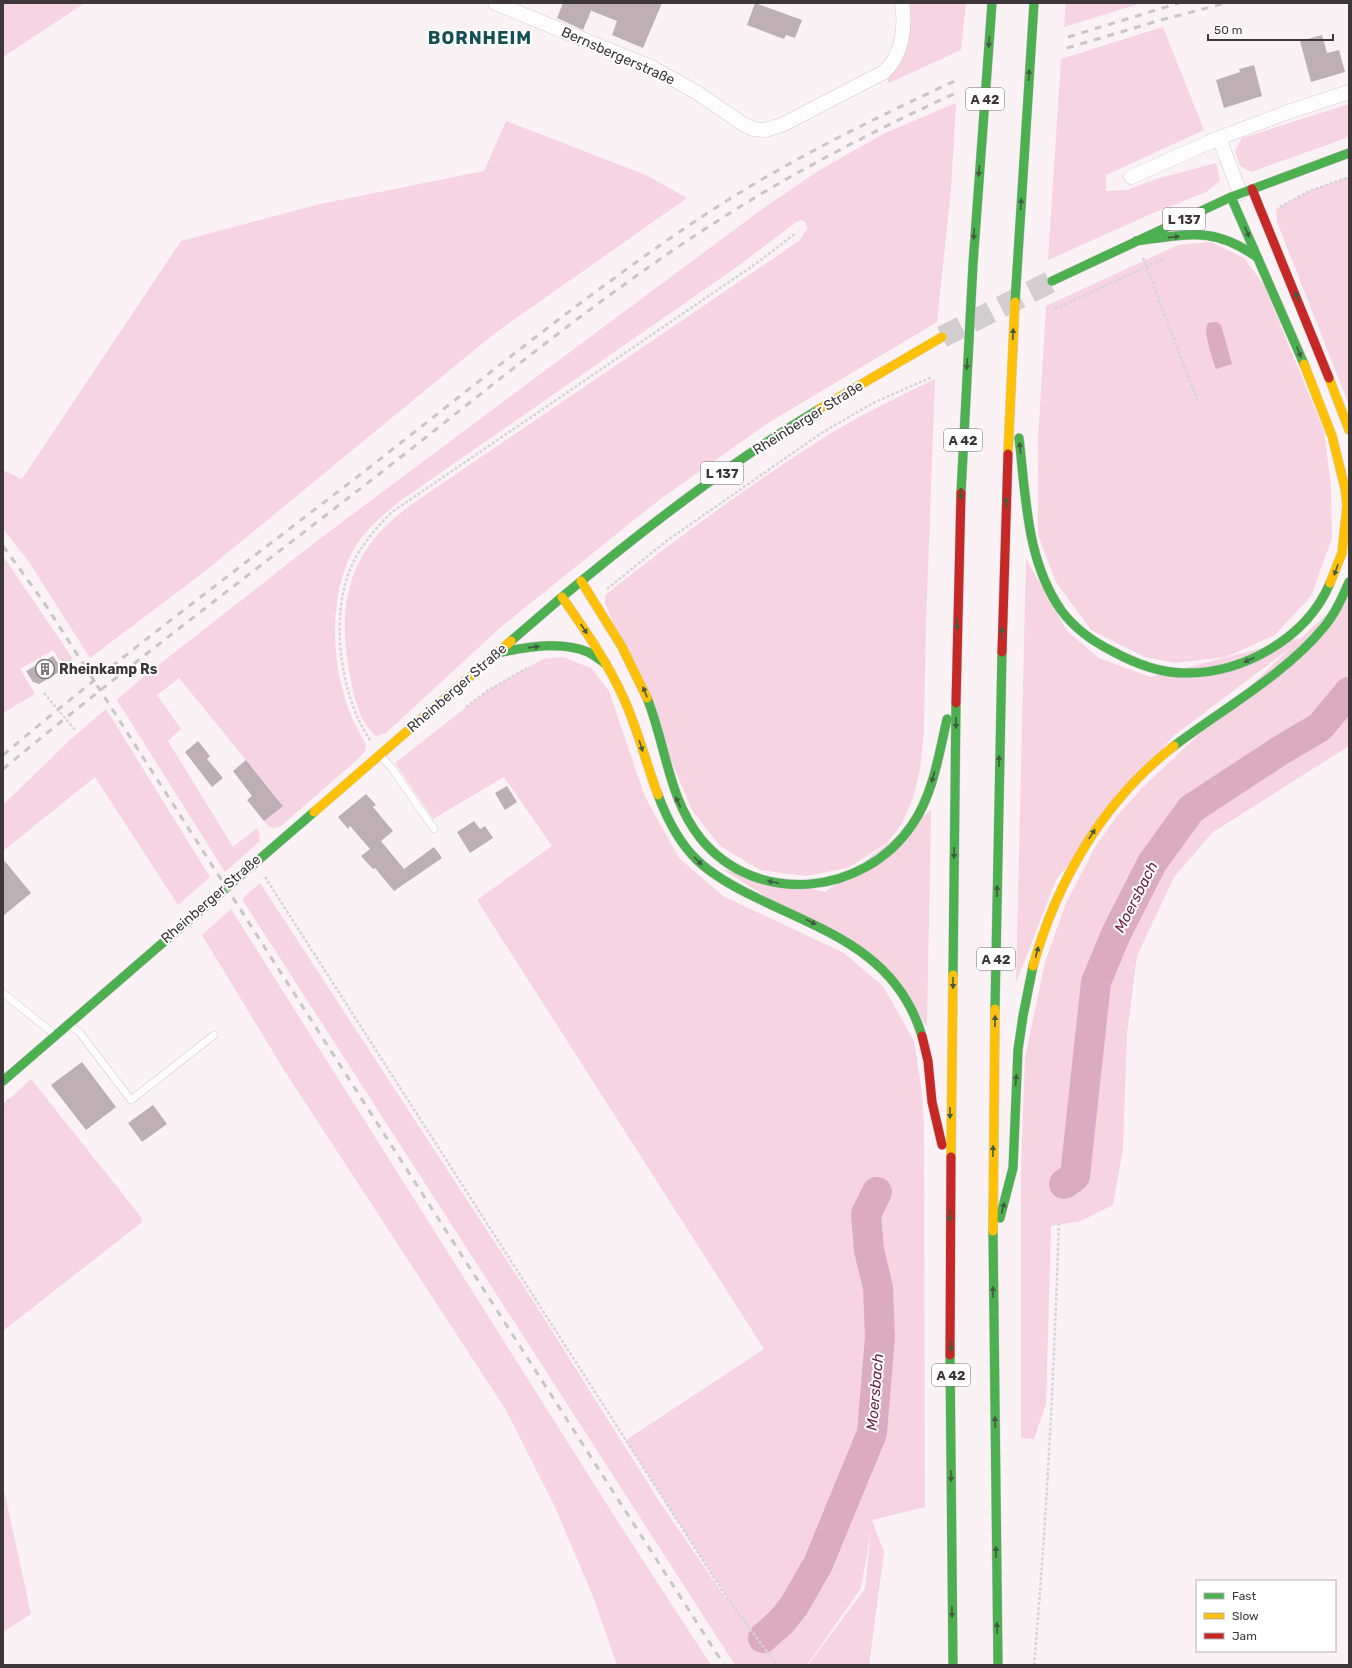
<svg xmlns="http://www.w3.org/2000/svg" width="1352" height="1668" viewBox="0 0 1352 1668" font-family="Rubik,sans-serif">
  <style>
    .green { fill: #f6d4e2 }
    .water { fill: #dbacc0 }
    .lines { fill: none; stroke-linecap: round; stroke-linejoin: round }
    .river { stroke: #dbacc0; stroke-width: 30 }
    .building { fill: #beafb5 }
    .primary-tunnel { stroke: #d4cdd0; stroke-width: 22; stroke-dasharray: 22 11; stroke-linecap: butt }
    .lane-casing { stroke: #d1cbcd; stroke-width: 8 }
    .street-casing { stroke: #d1cbcd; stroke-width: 15 }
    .fast-casing { stroke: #d1cbcd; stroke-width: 10 }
    .slow-casing { stroke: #d1cbcd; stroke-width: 10 }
    .jam-casing { stroke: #d1cbcd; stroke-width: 10 }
    .path { stroke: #d6d4d5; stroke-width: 2.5; stroke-dasharray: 3 2; stroke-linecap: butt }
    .lane { stroke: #fefdfe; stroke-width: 7 }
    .street { stroke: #fefdfe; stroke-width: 14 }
    .fast { stroke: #4caf50; stroke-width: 9 }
    .slow { stroke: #ffc107; stroke-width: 9 }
    .jam { stroke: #c62828; stroke-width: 9 }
    .rail { stroke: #c8c6c7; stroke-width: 3; stroke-dasharray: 7 7; stroke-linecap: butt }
    .oneway { fill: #425b41 }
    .labels { text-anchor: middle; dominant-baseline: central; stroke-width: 4; stroke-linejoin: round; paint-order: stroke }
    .shield { fill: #fff; stroke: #777375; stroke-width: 1 }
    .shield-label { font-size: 13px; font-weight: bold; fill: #3d373a }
    .street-label { font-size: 14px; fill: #3d373a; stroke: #fff }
    .poi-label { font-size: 14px; font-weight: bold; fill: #3d373a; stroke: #fff; text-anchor: start }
    .water-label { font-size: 15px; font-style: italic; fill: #6f244b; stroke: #fff }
    .district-label { font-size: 18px; font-weight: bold; letter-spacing: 1px; fill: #145155; stroke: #fff }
  </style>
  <rect width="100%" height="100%" fill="#faf2f5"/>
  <path class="green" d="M 3,3 L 85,3 L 3,57 Z
    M 902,3 L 966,3 L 961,50 L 889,83 L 884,72 L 892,65 Z
    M 1066,3 L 1142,3 L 1064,27 Z
    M 1163,27 L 1204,130 L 1106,175 L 1106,191 L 1127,190 L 1156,179 L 1216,163 L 1220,181 L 1206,192 L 1151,214 L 1048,260 L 1061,59 Z
    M 956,103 L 951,189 L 937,322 L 768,423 L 659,500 L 502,626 L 386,733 L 376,736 C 359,722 354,696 350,676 C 339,618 343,566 388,524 C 402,510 419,500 434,489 L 799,241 L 807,229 L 806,223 L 802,220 L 796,222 L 741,264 L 400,501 C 382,516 363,531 352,552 C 324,607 332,693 366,744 L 365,751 L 359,758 L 281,826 L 275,828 L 269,827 L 264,821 L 283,805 L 179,678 L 157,695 L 181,729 L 168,741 L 233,847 L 257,828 L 259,832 L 260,841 L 225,872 L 117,700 L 142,678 L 322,537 L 758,212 L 818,171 L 885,133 Z
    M 1349,104 L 1349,137 L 1251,172 L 1240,166 L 1235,151 L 1242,138 Z
    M 506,121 L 646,175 L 687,198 L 495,333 L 204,572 L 90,658 L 27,559 L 3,529 L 3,470 L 22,479 L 181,241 L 320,204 L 484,171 Z
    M 1349,177 L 1349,405 L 1277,222 L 1276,209 L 1309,191 Z
    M 1211,242 L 1244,258 L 1264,285 L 1324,431 L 1331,486 L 1332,538 L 1311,596 L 1275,635 L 1226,657 L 1175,663 L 1145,657 L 1091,630 L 1056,582 L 1038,535 L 1038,440 L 1046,306 L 1178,245 Z
    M 935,379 L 926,624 L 924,731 L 920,770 L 913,798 L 901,825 L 887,843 L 848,868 L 806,876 L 760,870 L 720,846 L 692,810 L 605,603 L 605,595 C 676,539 749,485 825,437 C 860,415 898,397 935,379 Z
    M 3,556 L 73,659 L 63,666 L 53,650 L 20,669 L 35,694 L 3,713 Z
    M 1026,559 L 1067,631 L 1099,658 L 1150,677 L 1305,637 L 1172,737 L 1056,880 L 1016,983 Z
    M 1349,593 L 1349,746 L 1213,832 L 1174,877 L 1137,956 L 1127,1033 L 1123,1149 L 1113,1205 L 1081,1221 L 1051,1226 L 1046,1404 L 1034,1439 L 1021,1438 L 1021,1170 L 1025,1058 L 1045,962 L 1066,903 L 1095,847 L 1117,816 L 1141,789 Z
    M 563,657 L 591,668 L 609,691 L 645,797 L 679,858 L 723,896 L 844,953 L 883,986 L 914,1041 L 922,1092 L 924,1125 L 925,1507 L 872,1520 L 884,1552 L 869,1665 L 808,1665 L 865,1589 L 871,1530 L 861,1588 L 807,1665 L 735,1665 L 242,899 L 260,883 L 537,1307 L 659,1501 L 726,1599 L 727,1597 L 626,1440 L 764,1349 L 477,900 L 552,846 L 504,777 L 433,819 L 395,763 L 487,691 L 543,659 Z
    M 106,709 L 210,877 L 178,905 L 95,777 L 3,851 L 3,805 L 71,739 Z
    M 931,810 L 927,1027 L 898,980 L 722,869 L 825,892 Z
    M 231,909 L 620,1525 L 711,1665 L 617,1665 L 592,1594 L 555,1507 L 506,1410 L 284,1070 L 202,935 Z
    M 31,1079 L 141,1217 L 142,1222 L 3,1331 L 3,1105 Z
    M 3,1486 L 31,1614 L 3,1632 Z"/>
  <path class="water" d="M 1213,322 L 1217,322 L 1221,325 L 1232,364 L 1216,369 C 1213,361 1202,329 1208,323 Z"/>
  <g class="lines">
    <path class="river" d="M 1064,1184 L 1075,1176 L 1096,982 L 1116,934 L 1152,863 L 1191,809 L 1281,750 L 1320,727 L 1349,692
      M 763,1638 L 781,1622 L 794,1606 L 818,1564 L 872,1433 L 880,1337 L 878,1288 L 869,1250 L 866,1214 L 877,1192"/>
  </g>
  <path class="building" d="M 563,3 L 662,3 L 643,48 L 612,35 L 617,21 L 587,9 L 591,11 L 583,30 L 557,18 Z
    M 755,3 L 802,20 L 795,38 L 786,35 L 784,39 L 747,25 Z
    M 1322,35 L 1327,53 L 1339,50 L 1345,72 L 1311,82 L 1300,41 Z
    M 1254,65 L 1262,96 L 1224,108 L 1216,80 L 1240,72 L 1239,69 Z
    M 53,656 L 60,666 L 59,672 L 39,684 L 33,682 L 26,671 Z
    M 198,741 L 210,756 L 207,759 L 223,778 L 212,787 L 185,752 Z
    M 246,760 L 283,806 L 264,821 L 247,800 L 252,796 L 233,771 Z
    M 507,786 L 517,802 L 505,810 L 495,793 Z
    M 366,794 L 376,805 L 373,807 L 393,831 L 381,841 L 404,869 L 434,847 L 442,858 L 394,891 L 375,868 L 373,869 L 361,856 L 370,849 L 350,826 L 348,829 L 338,817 Z
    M 474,821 L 480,829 L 485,826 L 493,838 L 470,853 L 457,832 Z
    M 3,859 L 31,893 L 3,916 Z
    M 82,1062 L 116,1107 L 86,1130 L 51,1085 Z
    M 153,1105 L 167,1124 L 142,1142 L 128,1123 Z"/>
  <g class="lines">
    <path class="primary-tunnel" d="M 942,337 L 1052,281"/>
    <defs>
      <path id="lane" d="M 381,756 L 391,767 L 434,829
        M 3,993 L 54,1034
        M 70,1025 L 80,1033 L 131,1100 L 214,1035"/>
      <path id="street" d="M 495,3 L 653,68 L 696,92 L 743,124 L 753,129 L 765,130 L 782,125 L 884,72 C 902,56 906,27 902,3
        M 1131,177 L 1219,138
        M 1240,193 L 1219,138 L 1285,113 L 1349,92"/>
      <path id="fast" d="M 1231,197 L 1304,364
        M 1136,241 C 1187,235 1213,225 1258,258
        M 1052,281 L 1231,197 L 1349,153
        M 1015,302 L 1034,3
        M 1019,438 C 1026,496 1026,560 1061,610 C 1074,628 1092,641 1112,651 C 1134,663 1158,673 1184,673 C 1243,674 1307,638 1330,583
        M 961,493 L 973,264 L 992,3
        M 562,597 C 644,529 728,464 819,409
        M 511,641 L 562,597
        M 496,653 C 525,648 559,640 588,652 C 594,655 600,660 606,664
        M 647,698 C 666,745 668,798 701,839 C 757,907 864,896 912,825 C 933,795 939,754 947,719
        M 1174,746 C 1221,710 1286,674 1324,627 C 1335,614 1342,598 1349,582
        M 658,795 C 667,819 679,843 698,861 C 715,877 736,888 757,898 C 827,932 897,953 922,1036
        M 953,975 L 956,703
        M 995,1009 L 1002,652
        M 3,1081 L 314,812
        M 1000,1218 L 1013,1168 L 1018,1050 L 1023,1016 L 1033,966
        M 993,1231 L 998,1665
        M 950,1355 L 953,1665"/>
      <path id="slow" d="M 1304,364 L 1332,436 L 1345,488 L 1347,506 L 1342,553 L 1330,583
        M 1329,378 L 1349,430
        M 819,409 L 942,337
        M 1008,454 L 1015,302
        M 581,581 L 622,647 L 647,698
        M 562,597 C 585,630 608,663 624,699 C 638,730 646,763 658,795
        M 314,812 L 511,641
        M 1033,966 C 1057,881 1103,801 1174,746
        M 951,1157 L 953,975
        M 993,1231 L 995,1009"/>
      <path id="jam" d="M 1252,189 L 1329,378
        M 1002,652 L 1008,454
        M 956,703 L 961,493
        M 922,1036 L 928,1061 L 932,1102 L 942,1145
        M 950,1355 L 951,1157"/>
    </defs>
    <use href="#lane" class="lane-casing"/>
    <use href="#street" class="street-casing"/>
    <use href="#fast" class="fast-casing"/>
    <use href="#slow" class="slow-casing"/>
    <use href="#jam" class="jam-casing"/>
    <path class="path" d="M 1280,207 L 1309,191 L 1349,177
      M 1143,258 L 1198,402
      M 1055,309 L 1165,258
      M 607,589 L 665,542 L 823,432 L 873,403 L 932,377
      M 44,693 L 75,730
      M 466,707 L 487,691 L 527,668
      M 370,740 C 340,696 329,614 352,565 C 362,544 376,528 392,512 L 754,265 L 796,233
      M 265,877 L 727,1598 L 777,1665
      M 3,1105 L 10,1099
      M 1034,1665 C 1047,1517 1054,1369 1059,1221"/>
    <use href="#lane" class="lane"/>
    <use href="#street" class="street"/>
    <use href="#fast" class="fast"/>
    <use href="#slow" class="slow"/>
    <use href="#jam" class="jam"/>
    <path class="rail" d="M 1068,37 L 1179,3
      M 1067,48 L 1161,20 L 1226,3
      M 3,546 L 43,601 L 724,1665
      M 3,755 C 122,655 247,562 370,467 C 481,380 591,290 709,212 C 789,160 873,119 959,79
      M 3,769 C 124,669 250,574 374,478 C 487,390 598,297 719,220 C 795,171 875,130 958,92"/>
  </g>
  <defs><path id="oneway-solid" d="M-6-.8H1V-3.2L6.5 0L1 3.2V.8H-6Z"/></defs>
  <g class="oneway">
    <use href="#oneway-solid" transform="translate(989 42) rotate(94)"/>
    <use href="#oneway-solid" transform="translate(1029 75) rotate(-87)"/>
    <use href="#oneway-solid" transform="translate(979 171) rotate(95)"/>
    <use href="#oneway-solid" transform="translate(1021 204) rotate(-87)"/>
    <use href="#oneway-solid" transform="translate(1247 232) rotate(66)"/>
    <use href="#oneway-solid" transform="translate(974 234) rotate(93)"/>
    <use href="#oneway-solid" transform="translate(1174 237) rotate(-6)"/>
    <use href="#oneway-solid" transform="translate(1297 297) rotate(-113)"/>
    <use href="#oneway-solid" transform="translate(1013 334) rotate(-87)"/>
    <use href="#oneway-solid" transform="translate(1299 352) rotate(68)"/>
    <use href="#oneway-solid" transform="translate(967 364) rotate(93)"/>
    <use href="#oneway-solid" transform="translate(1020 448) rotate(-97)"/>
    <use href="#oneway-solid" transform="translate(961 494) rotate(92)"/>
    <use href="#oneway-solid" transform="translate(1006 503) rotate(-88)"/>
    <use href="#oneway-solid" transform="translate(1336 570) rotate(109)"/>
    <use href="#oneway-solid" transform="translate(957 624) rotate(92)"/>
    <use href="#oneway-solid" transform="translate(584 629) rotate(57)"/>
    <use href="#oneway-solid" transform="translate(1002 633) rotate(-89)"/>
    <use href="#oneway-solid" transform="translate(534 647) rotate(-6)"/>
    <use href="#oneway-solid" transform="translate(1249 660) rotate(155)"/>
    <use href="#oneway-solid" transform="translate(645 692) rotate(-112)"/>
    <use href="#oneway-solid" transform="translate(956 723) rotate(90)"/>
    <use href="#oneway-solid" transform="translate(641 746) rotate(72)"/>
    <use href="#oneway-solid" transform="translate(999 761) rotate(-89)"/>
    <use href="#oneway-solid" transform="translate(933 777) rotate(105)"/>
    <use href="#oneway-solid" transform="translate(678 802) rotate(-115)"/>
    <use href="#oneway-solid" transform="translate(1092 834) rotate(-58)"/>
    <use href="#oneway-solid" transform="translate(954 853) rotate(91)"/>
    <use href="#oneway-solid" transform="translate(698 861) rotate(45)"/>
    <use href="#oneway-solid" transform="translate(773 882) rotate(-167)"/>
    <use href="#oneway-solid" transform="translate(997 891) rotate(-89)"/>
    <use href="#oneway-solid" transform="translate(811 922) rotate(26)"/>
    <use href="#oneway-solid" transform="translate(1037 952) rotate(-75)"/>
    <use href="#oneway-solid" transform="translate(953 983) rotate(90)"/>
    <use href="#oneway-solid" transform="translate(995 1021) rotate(-89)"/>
    <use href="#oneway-solid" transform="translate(1016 1080) rotate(-86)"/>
    <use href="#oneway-solid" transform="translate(950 1113) rotate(90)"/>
    <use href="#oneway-solid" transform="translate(993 1151) rotate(-89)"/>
    <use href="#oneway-solid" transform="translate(1003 1208) rotate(-75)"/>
    <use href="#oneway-solid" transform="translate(950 1216) rotate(90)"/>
    <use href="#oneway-solid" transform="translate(993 1292) rotate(-91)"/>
    <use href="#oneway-solid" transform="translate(951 1346) rotate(90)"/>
    <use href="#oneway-solid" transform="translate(995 1422) rotate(-91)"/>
    <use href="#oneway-solid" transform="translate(951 1476) rotate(90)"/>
    <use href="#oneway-solid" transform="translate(996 1552) rotate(-91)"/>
    <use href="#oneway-solid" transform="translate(952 1612) rotate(89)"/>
    <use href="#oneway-solid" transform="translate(997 1628) rotate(-91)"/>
  </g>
  <defs>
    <symbol id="building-ring" viewBox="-11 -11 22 22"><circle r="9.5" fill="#fff" stroke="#7f787b" stroke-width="1.5"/><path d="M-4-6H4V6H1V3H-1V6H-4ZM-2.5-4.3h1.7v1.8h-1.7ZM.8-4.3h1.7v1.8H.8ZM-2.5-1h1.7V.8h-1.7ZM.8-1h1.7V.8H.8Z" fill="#7f787b"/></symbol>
  </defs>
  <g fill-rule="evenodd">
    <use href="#building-ring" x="34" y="658" width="22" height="22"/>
  </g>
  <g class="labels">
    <g class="shield">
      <rect x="966" y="88" width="38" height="22" rx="3"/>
      <rect x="1163" y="208" width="42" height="22" rx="3"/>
      <rect x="944" y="429" width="38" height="22" rx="3"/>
      <rect x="701" y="462" width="42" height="22" rx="3"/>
      <rect x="977" y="948" width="38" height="22" rx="3"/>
      <rect x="932" y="1364" width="38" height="22" rx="3"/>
    </g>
    <g class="shield-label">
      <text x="985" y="99">A 42</text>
      <text x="1184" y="219">L 137</text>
      <text x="963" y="440">A 42</text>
      <text x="722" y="473">L 137</text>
      <text x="996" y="959">A 42</text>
      <text x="951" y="1375">A 42</text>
    </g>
    <g class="street-label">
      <text transform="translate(618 56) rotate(24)">Bernsbergerstraße</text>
      <text transform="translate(808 418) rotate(-32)">Rheinberger Straße</text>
      <text transform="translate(457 688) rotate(-41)">Rheinberger Straße</text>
      <text transform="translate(211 899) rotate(-41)">Rheinberger Straße</text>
    </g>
    <g class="poi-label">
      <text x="59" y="669">Rheinkamp Rs</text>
    </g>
    <g class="water-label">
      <text transform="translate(1136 897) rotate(-63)">Moersbach</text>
      <text transform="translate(875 1392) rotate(-85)">Moersbach</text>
    </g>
    <g class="district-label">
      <text x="480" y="38">BORNHEIM</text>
    </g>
  </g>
  <rect width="1352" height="1668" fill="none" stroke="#3d373a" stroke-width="8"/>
  <rect x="1196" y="1580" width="140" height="72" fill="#ffffff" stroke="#b1afb0"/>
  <rect x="1204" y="1593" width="20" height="6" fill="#4caf50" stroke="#b1afb0"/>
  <text x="1232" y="1600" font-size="12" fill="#3d373a">Fast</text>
  <rect x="1204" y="1613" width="20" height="6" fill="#ffc107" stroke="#b1afb0"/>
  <text x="1232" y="1620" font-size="12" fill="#3d373a">Slow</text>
  <rect x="1204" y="1633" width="20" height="6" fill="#c62828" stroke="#b1afb0"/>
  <text x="1232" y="1640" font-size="12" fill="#3d373a">Jam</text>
  <path d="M1208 34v6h125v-6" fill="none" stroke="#3d373a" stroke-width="2"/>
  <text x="1214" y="34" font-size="12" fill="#3d373a" stroke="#ffffff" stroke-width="3" paint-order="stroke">50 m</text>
</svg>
